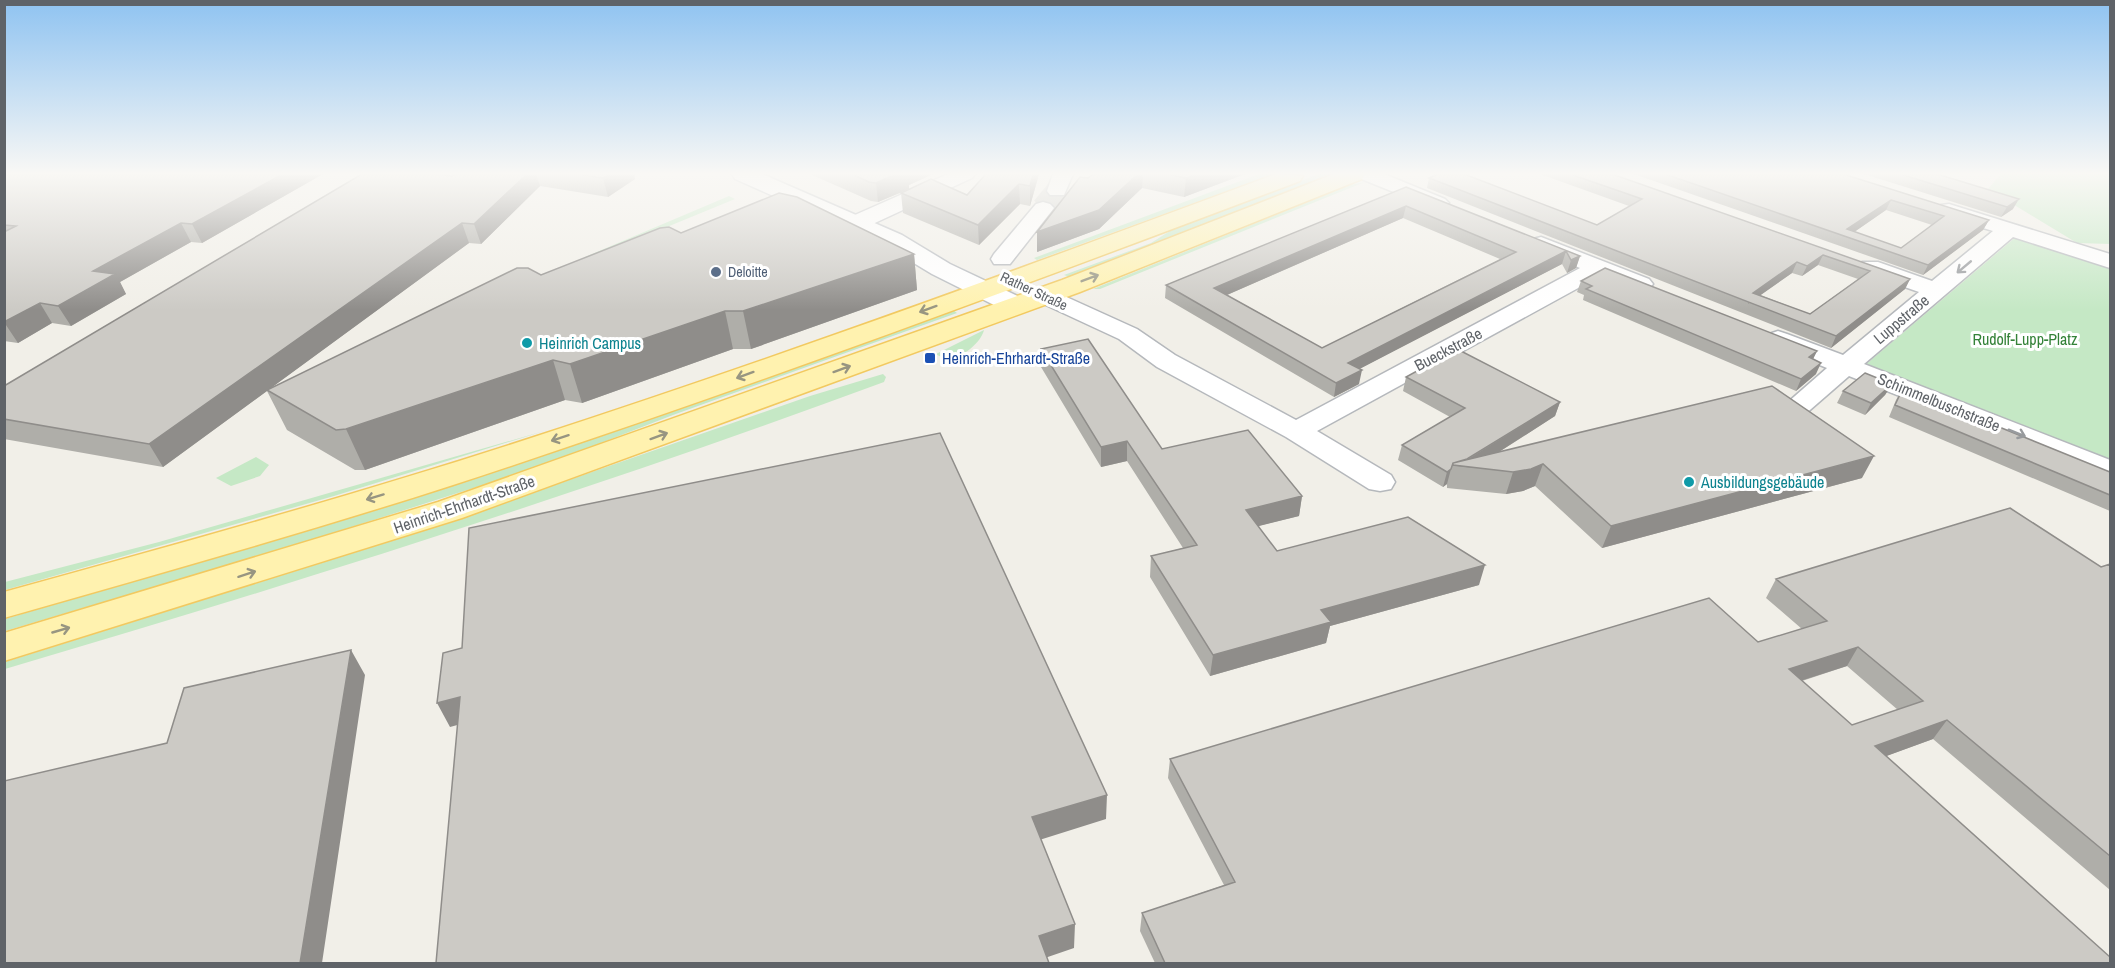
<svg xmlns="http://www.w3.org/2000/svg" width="2115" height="968" viewBox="0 0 2115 968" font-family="'Archivo Narrow',sans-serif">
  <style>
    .green { fill: #c5e8c5 }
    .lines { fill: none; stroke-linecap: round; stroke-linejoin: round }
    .street-tunnel { stroke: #ccccc8; stroke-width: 23; stroke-dasharray: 23 11; stroke-linecap: butt }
    .street-casing { stroke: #b5b8bc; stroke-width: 3 }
    .secondary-casing { stroke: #b6babf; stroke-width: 3 }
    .primary-casing { stroke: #f2c960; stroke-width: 3 }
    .street { fill: #fff; fill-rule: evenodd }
    .secondary { fill: #fff; fill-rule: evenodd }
    .primary { fill: #fff2af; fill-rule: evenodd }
    .wall { fill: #afaea9; fill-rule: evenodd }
    .shaded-wall { fill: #8f8d8a }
    .building { fill: #cccac5; stroke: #8f8d8a; stroke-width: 1.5; fill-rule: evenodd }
    .oneway { stroke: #979a9d }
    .oneway2 { stroke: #979581 }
    .service-dot { fill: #5c6f8a; stroke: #fff; stroke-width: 2 }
    .culture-dot { fill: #0f9aa8; stroke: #fff; stroke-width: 2 }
    .transit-dot { fill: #1a4fb4; stroke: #fff; stroke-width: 2 }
    .labels { text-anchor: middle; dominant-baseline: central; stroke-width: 6; stroke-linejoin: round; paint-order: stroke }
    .far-service-label { font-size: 14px; fill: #4e5e75; stroke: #fff; text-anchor: start }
    .far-street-label { font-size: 14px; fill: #5f6368; stroke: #fff }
    .street-label { font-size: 16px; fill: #5f6368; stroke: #fff }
    .park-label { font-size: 16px; fill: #348238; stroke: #fff }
    .culture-label { font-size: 16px; fill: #0d838f; stroke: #fff; text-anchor: start }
    .transit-label { font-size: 16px; fill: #164399; stroke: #fff; text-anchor: start }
  </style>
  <rect width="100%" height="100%" fill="#f1efe8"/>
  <path class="green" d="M 1259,174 L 1274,174 L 1037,260 L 1034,258 Z
    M 1319,174 L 1333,174 L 1070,277 L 1064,275 L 1151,243 L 1173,229 Z
    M 2001,174 L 2110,174 L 2110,244 L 2077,243 L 1988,189 Z
    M 1365,182 L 1100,289 L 1093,289 L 1350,185 Z
    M 729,196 L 735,199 L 589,259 L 585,257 Z
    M 2017,236 L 2110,265 L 2110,464 L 1864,366 Z
    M 953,310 L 957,313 L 673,415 L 539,467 L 283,549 L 5,631 L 5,619 L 279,538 Z
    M 984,330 C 980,346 952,367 936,354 Z
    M 883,374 L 886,377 L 884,382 C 595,489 300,582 5,669 L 5,662 L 420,532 L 810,396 Z
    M 544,431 L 334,496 L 5,590 L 5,582 L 159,542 Z
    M 256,457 L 269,465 L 260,476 L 231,486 L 216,478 Z"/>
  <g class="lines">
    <path class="street-tunnel" d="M 1043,208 L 1057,191"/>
    <defs>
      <path id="street" d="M 948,174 L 975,174 L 972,178 L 864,228 L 848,228 L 845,223 L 848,218 Z
        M 1053,174 L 1073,174 L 1064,195 L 1050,195 L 1047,191 Z
        M 1356,174 L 1384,174 L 1445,199 L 1449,203 L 1445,207 L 1431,207 L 1359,178 Z
        M 1043,202 L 1050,204 L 1054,208 L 1010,264 L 994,264 L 991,259 L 994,254 L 1036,204 Z
        M 1949,204 L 2110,254 L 2110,268 L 2013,237 L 1864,364 L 2110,460 L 2110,479 L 1849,376 L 1803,416 L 1793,418 L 1783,416 L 1779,410 L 1827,368 L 1769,344 L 1765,339 L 1769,334 L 1778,331 L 1787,334 L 1843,355 L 1919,292 L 1862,272 L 1858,267 L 1862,262 L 1878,262 L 1932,281 L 1993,231 L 1941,215 L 1938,210 L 1941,205 Z
        M 1541,237 L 1649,279 L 1653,284 L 1649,289 L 1633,289 L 1600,276 L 1317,431 L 1391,475 L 1395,482 L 1391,489 L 1380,491 L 1369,489 L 1286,437 L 1157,367 L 1119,339 L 1035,300 L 1031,295 L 1035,290 L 1043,288 L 1051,290 L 1137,329 L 1175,355 L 1296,420 L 1580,268 L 1533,249 L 1530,244 L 1533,239 Z"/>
      <path id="secondary" d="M 732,174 L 762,174 L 902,235 L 950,264 L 1024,299 L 1028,305 L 1024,311 L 1015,313 L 1006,311 L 932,274 L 884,245 L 735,179 Z"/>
      <path id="primary" d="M 1276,174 L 1303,176 L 1300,181 C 1019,287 738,392 453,485 C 304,533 154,575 4,618 L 4,592 C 182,543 359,494 534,437 C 784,356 1030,265 1276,174 Z
        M 1334,174 L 1365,174 L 1362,179 L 1080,292 L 462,518 L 4,661 L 4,633 L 438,502 L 1062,280 Z"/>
    </defs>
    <use href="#street" class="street-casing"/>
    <use href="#secondary" class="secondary-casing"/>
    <use href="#primary" class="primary-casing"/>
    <use href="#street" class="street"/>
    <use href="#secondary" class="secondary"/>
    <use href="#primary" class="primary"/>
  </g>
  <path class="wall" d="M 4,174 L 323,174 L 202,243 L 191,242 L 120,282 L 126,294 L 71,326 L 52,323 L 18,343 L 4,341 Z
    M 455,174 L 634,174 L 635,179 L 608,197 L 540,186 L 481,244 L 469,243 L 272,387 L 541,275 L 681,233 L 914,254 L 917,290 L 751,349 L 733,349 L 582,403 L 565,400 L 365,470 L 355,470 L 287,430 L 267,391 L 163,467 L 4,439 L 4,386 Z
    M 810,174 L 933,174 L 909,185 L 909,189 L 878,202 L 871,201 Z
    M 1039,174 L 1030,206 L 1020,204 L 979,245 L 903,213 L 901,193 L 967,195 Z
    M 1093,174 L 1245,174 L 1184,197 L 1142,188 L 1099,229 L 1037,252 Z
    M 1540,174 L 1612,174 L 1910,279 L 1905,289 L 1831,348 L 1427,188 L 1429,178 L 1597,225 L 1629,206 ZM 1818,265 L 1858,279 L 1810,314 L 1760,295 L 1792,273 L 1802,276 Z
    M 1634,174 L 1843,174 L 1989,220 L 1983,230 L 1923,275 ZM 1886,210 L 1932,225 L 1901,248 L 1854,232 Z
    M 1864,174 L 1937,174 L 2013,209 L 2001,217 Z
    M 1406,187 L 1580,256 L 1576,268 L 1567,273 L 1562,264 L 1399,348 L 1359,369 L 1359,384 L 1334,397 L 1165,298 L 1166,285 ZM 1403,218 L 1500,259 L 1322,348 L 1227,295 Z
    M 1581,281 L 1817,351 L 1813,359 L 1816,374 L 1796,391 L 1583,300 L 1584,295 L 1577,292 Z
    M 1041,349 L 1162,449 L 1302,496 L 1299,516 L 1258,526 L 1277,551 L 1479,585 L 1330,626 L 1326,643 L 1210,676 L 1150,577 L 1151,556 L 1183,548 L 1127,461 L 1101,467 L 1041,367 Z
    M 1406,377 L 1560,402 L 1555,416 L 1499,452 L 1862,478 L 1602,548 L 1535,486 L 1523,491 L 1506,494 L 1447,488 L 1447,484 L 1443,487 L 1398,460 L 1402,445 L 1450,417 L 1403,391 Z
    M 1892,384 L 1885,395 L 1865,415 L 1837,403 L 1843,391 Z
    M 1903,388 L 2110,472 L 2110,511 L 1889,417 L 1896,400 Z
    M 2110,564 L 2110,890 L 1933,739 L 1886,756 L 2110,963 L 1155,963 L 1140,931 L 1142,913 L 1224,885 L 1168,778 L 1170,759 L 1758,642 L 1802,629 L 1766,598 L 1776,579 L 2101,567 ZM 1847,666 L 1898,710 L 1852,725 L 1802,681 Z"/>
  <path class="shaded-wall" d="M 283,174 L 323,174 L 202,243 L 192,224 Z
    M 527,174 L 536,174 L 540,186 L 481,244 L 474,224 Z
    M 609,174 L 634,174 L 635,179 L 608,197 L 603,178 Z
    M 896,174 L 933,174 L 909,185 L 909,189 L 878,202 L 876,183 Z
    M 1033,174 L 1039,174 L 1030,206 L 1030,186 Z
    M 1138,174 L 1143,174 L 1142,188 L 1099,229 L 1037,252 L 1037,232 Z
    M 1197,174 L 1245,174 L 1184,197 L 1186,178 Z
    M 1019,184 L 1020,204 L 979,245 L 978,225 Z
    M 2019,199 L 2013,209 L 2001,217 L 2007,207 Z
    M 1891,200 L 1886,210 L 1847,237 L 1847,229 Z
    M 1406,206 L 1403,218 L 1213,301 L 1214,288 Z
    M 1989,220 L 1983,230 L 1923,275 L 1928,265 Z
    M 181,223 L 191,242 L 120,282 L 126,294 L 71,326 L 58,306 L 93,271 Z
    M 462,223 L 469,243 L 163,467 L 149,444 Z
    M 1566,251 L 1562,264 L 1346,376 L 1348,363 Z
    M 914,254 L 917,290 L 751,349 L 743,311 Z
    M 1823,255 L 1818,265 L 1802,276 L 1807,266 Z
    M 1580,256 L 1576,268 L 1567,273 L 1571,260 Z
    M 1797,262 L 1792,273 L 1748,304 L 1753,293 Z
    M 1910,279 L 1905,289 L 1831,348 L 1836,336 Z
    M 40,303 L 52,323 L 18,343 L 4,322 Z
    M 725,311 L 733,349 L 582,403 L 570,364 Z
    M 1817,351 L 1811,363 L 1809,357 Z
    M 553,360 L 565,400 L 365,470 L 346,429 Z
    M 1821,363 L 1816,374 L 1796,391 L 1801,379 Z
    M 1362,370 L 1359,384 L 1334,397 L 1336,383 Z
    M 1892,384 L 1885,395 L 1865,415 L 1871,403 Z
    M 1560,402 L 1555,416 L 1474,468 L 1457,466 Z
    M 1127,441 L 1127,461 L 1101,467 L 1101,447 Z
    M 1874,456 L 1862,478 L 1602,548 L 1611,526 Z
    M 1543,464 L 1535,486 L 1523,491 L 1506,494 L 1513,472 Z
    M 1451,469 L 1447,484 L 1443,487 L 1447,472 Z
    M 1302,496 L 1299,516 L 1243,530 L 1246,510 Z
    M 1485,565 L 1479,585 L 1330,626 L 1326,643 L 1210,676 L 1213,655 L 1321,610 Z
    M 1858,647 L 1847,666 L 1778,688 L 1789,669 Z
    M 351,650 L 365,675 L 322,963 L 300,963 Z
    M 460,697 L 472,721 L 450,727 L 437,703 Z
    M 1947,720 L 1933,739 L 1862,765 L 1875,746 Z
    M 1107,795 L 1106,819 L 1033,842 L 1032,817 Z
    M 1075,924 L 1074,948 L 1039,960 L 1039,936 Z"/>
  <path class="building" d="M 4,174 L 283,174 L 192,224 L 181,223 L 93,271 L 115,274 L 58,306 L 40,303 L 4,322 L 4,232 L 16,226 L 4,225 Z
    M 362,174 L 436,174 L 452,176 L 455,174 L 527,174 L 474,224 L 462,223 L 149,444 L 4,419 L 4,386 Z
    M 576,174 L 609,174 L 603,178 Z
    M 852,174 L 896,174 L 876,183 L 869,182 Z
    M 986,174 L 1033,174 L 1030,186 L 1019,184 L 978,225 L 901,193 L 931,179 L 967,195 Z
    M 1093,174 L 1138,174 L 1099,210 L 1037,232 L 1080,177 L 1088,178 Z
    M 1166,174 L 1197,174 L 1186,178 Z
    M 1438,174 L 1464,174 L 1597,225 L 1642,199 L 1570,174 L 1612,174 L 1910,279 L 1836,336 L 1429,178 ZM 1823,255 L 1870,271 L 1810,314 L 1753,293 L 1797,262 L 1807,266 Z
    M 1665,174 L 1843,174 L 1989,220 L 1928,265 ZM 1891,200 L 1944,216 L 1901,248 L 1847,229 Z
    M 1900,174 L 1937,174 L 2019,199 L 2007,207 Z
    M 1406,187 L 1580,256 L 1571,260 L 1566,251 L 1348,363 L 1362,370 L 1336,383 L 1166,285 ZM 1406,206 L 1516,252 L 1322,348 L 1214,288 Z
    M 779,193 L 797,197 L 914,254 L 743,311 L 725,311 L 570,364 L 553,360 L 346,429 L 336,430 L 267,390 L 517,268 L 528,268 L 541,275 L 660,228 L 669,227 L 681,233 Z
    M 1605,268 L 1817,351 L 1809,357 L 1821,363 L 1801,379 L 1586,289 L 1592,286 L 1581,281 Z
    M 1088,339 L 1162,449 L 1248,430 L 1302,496 L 1246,510 L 1277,551 L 1408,517 L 1485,565 L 1321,610 L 1331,622 L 1213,655 L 1151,556 L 1197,545 L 1127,441 L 1101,447 L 1041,349 Z
    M 1457,349 L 1560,402 L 1467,459 L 1453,463 L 1451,469 L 1447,472 L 1402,445 L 1465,408 L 1406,377 Z
    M 1865,373 L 1892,384 L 1871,403 L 1843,391 Z
    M 1772,386 L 1874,456 L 1611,526 L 1543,464 L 1531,469 L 1513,472 L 1453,465 L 1453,463 Z
    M 1903,388 L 2110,472 L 2110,495 L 1895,405 Z
    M 940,433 L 1107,795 L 1032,817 L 1075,924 L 1039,936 L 1049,963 L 436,963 L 460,697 L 437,703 L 443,653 L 462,648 L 469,528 Z
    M 2010,508 L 2101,567 L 2110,564 L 2110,856 L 1947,720 L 1875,746 L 2110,957 L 2110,963 L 1165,963 L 1142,913 L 1235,882 L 1170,759 L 1709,598 L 1758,642 L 1827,621 L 1776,579 ZM 1858,647 L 1923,701 L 1852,725 L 1789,669 Z
    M 351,650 L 300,963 L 4,963 L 4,781 L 167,743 L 184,688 Z"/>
  <defs><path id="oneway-shaft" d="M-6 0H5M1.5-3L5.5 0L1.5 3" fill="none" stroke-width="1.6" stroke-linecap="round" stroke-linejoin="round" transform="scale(1.5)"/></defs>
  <g class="oneway">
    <use href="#oneway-shaft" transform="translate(1964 267) rotate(140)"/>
    <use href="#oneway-shaft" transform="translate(2017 433) rotate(22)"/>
  </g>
  <g class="oneway2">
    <use href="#oneway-shaft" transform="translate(1090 278) rotate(-21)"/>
    <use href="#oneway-shaft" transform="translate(928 309) rotate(160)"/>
    <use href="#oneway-shaft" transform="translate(842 369) rotate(-20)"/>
    <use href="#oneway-shaft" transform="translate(745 375) rotate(160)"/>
    <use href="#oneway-shaft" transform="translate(659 436) rotate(-20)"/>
    <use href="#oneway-shaft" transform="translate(560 438) rotate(162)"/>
    <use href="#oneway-shaft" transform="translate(375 497) rotate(163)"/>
    <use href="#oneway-shaft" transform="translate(247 574) rotate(-18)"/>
    <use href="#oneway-shaft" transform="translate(61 630) rotate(-16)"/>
  </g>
  <linearGradient id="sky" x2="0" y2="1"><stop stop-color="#8fc3f1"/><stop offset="0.56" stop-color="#f9f8f5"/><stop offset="1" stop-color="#f9f8f5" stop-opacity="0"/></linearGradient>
  <rect width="2115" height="310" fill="url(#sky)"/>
  <circle class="service-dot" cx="716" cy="272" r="6"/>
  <g class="culture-dot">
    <circle cx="527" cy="343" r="6"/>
    <circle cx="1689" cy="482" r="6"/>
  </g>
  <rect class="transit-dot" x="924" y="352" width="12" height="12" rx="3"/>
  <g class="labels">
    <g class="far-service-label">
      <text x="728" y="272">Deloitte</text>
    </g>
    <g class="far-street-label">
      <text transform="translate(1034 291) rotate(25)">Rather Straße</text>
    </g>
    <g class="street-label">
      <text transform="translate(1901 319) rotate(-40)">Luppstraße</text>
      <text transform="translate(1448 349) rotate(-28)">Bueckstraße</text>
      <text transform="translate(1939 402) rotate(22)">Schimmelbuschstraße</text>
      <text transform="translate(464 504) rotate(-19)">Heinrich-Ehrhardt-Straße</text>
    </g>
    <g class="park-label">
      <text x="2025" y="339">Rudolf-Lupp-Platz</text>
    </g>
    <g class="culture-label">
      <text x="539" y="343">Heinrich Campus</text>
      <text x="1701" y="482">Ausbildungsgebäude</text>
    </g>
    <g class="transit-label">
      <text x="942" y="358">Heinrich-Ehrhardt-Straße</text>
    </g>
  </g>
  <rect width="2115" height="968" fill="none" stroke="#5f6368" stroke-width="12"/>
</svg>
